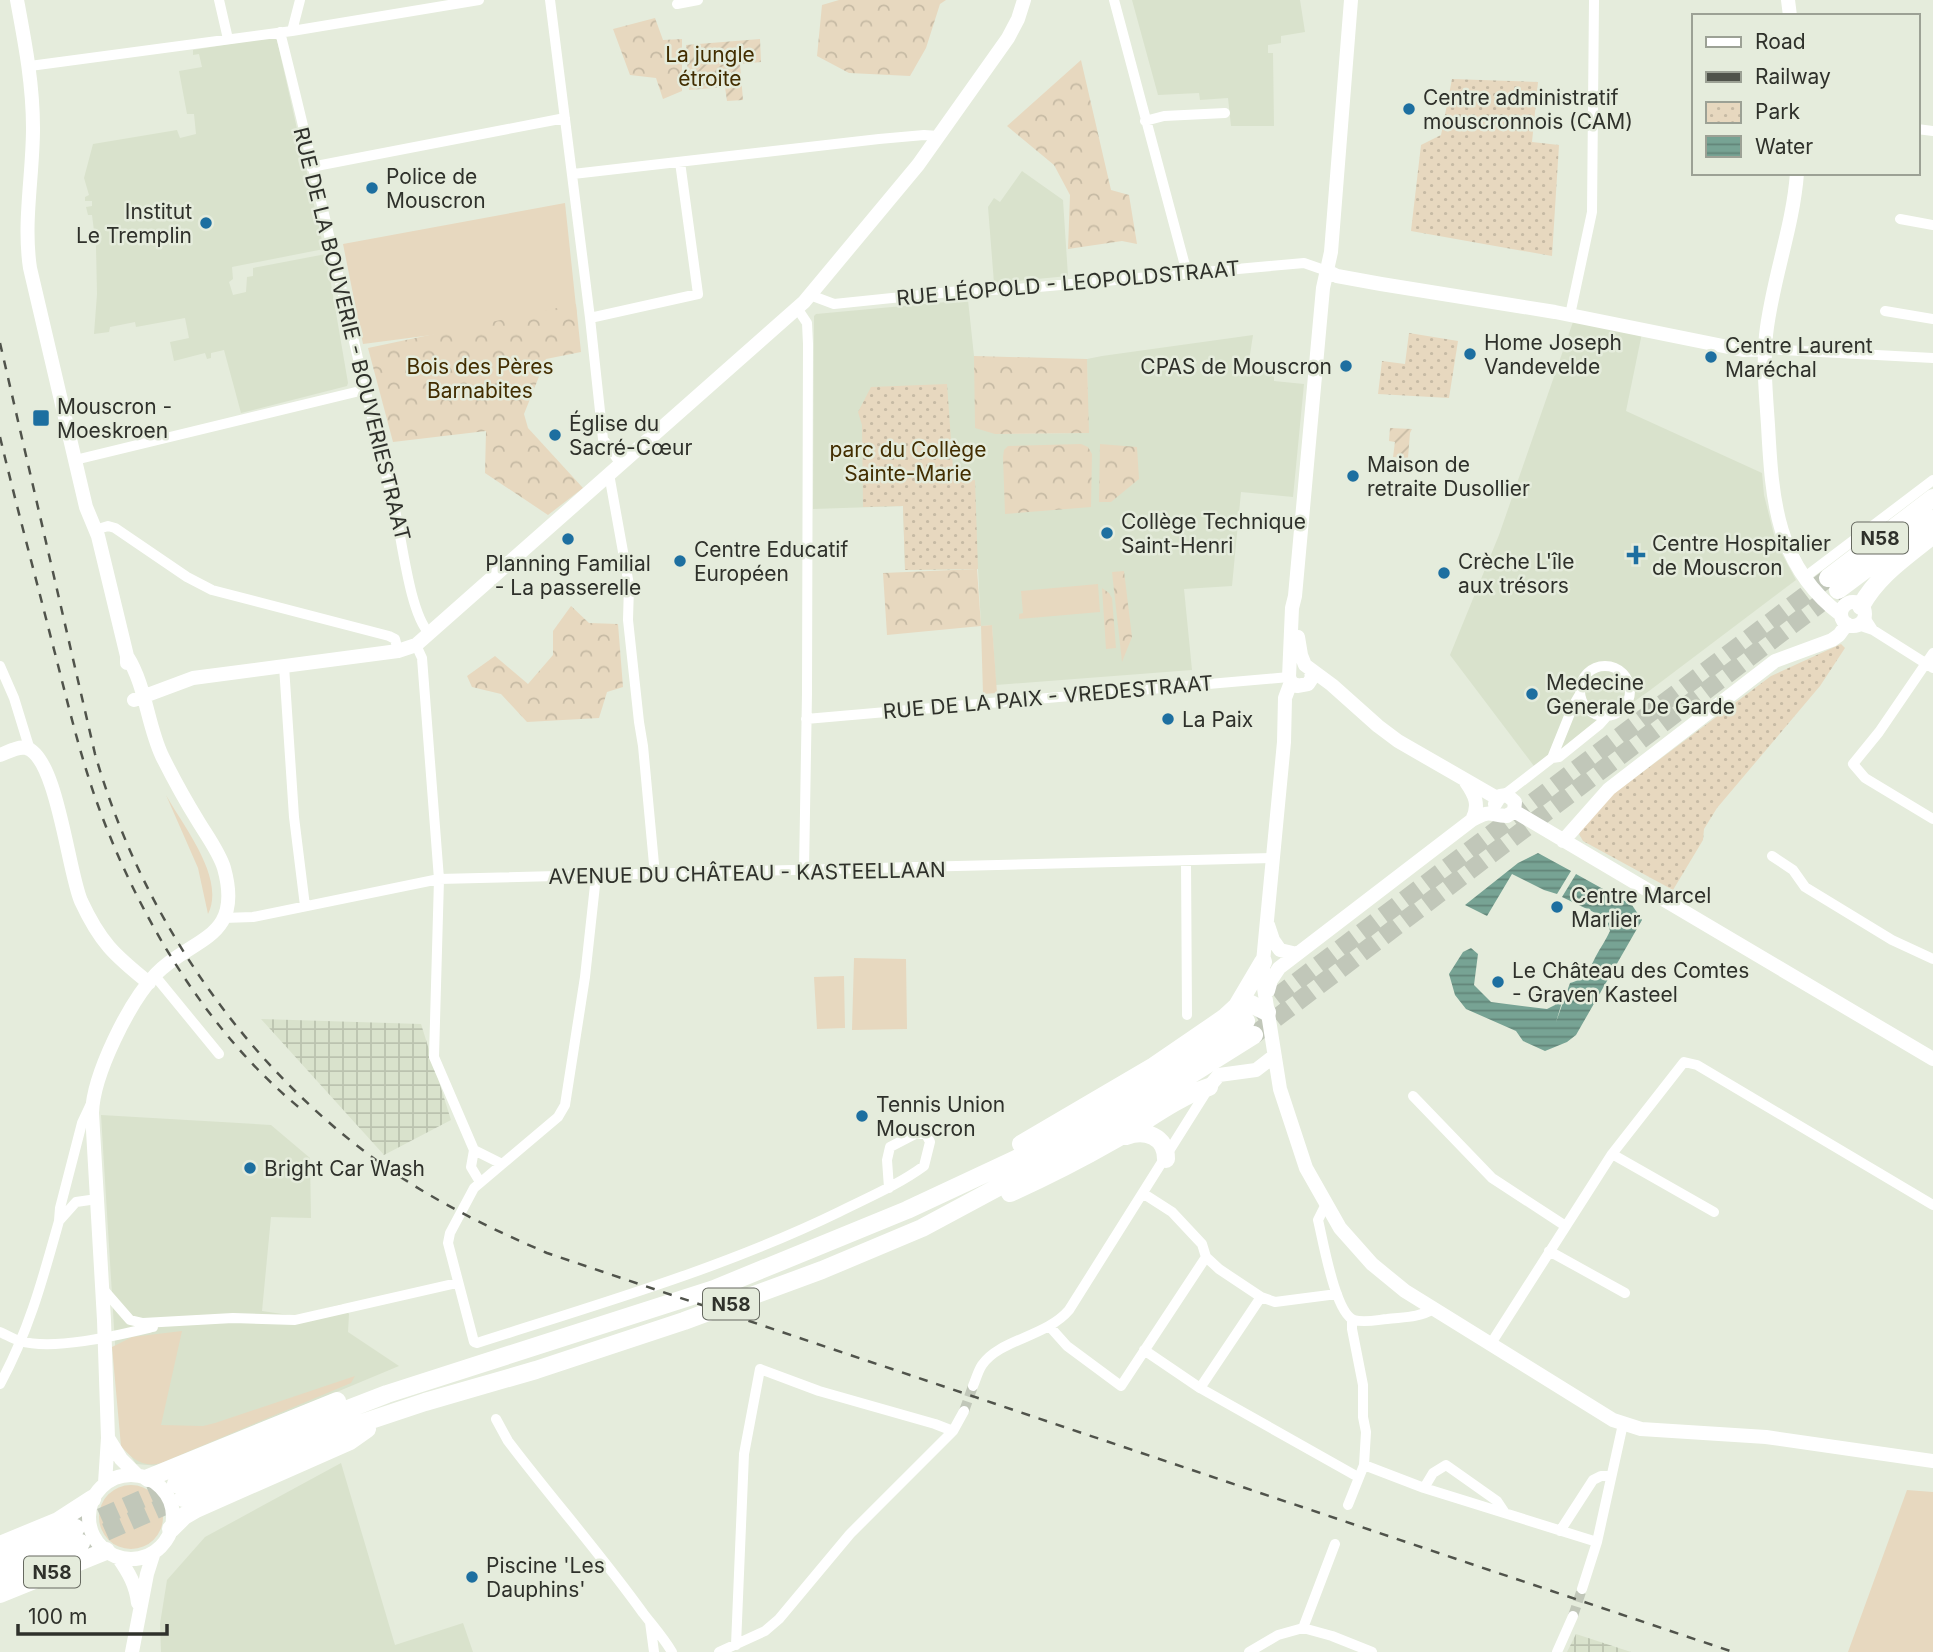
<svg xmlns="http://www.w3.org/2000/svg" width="1933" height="1652" viewBox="0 0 1933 1652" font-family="Inter,sans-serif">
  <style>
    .built { fill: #d9e2cc }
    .industrial { fill: url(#industrial-grid) }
    .grass { fill: #e7d8bf }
    .forest { fill: url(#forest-crowns) }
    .park { fill: url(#park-dots) }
    .garden { fill: url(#garden-furrows) }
    .water { fill: url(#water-rules) }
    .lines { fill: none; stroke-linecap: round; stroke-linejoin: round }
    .street-tunnel { stroke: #c1c7b9; stroke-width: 10; stroke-dasharray: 10 5; stroke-linecap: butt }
    .highway-tunnel { stroke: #c1c7b9; stroke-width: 18; stroke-dasharray: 18 9; stroke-linecap: butt }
    .street { stroke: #fff; stroke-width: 10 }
    .secondary { stroke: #fff; stroke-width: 14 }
    .highway { stroke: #fff; stroke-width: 18 }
    .rail { stroke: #50534b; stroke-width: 2.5; stroke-dasharray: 9 9; stroke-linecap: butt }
    .poi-dot { fill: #1d6fa0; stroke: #e5ecdc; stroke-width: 2.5 }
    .labels { text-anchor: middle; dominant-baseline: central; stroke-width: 5; stroke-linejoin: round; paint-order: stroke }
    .shield { fill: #e5ecdc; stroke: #666960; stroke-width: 2 }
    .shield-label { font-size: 19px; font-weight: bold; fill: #2f312b }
    .park-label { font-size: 21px; fill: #422d00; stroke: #e5ecdc }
    .poi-label { font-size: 21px; fill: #2f312b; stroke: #e5ecdc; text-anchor: start }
    .street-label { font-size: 21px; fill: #2f312b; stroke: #e5ecdc }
  </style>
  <defs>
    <pattern id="industrial-grid" width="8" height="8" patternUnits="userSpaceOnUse" patternTransform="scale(1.75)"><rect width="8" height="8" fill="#d9e2cc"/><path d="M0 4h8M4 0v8" fill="none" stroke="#bbc2af"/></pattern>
    <pattern id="forest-crowns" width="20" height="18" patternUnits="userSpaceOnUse" patternTransform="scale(1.75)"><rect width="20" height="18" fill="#e7d8bf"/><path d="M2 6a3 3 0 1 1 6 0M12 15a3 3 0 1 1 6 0" fill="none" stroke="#c6baa4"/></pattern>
    <pattern id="park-dots" width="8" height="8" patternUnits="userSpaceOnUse" patternTransform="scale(1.75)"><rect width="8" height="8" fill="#e7d8bf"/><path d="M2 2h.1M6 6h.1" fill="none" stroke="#c6baa4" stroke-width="1.8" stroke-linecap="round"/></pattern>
    <pattern id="garden-furrows" width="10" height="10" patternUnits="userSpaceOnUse" patternTransform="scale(1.75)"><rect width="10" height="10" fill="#e7d8bf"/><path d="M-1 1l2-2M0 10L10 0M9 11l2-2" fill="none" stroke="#c6baa4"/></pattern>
    <pattern id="water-rules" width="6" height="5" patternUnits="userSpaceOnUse" patternTransform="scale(1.75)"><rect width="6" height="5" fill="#77a394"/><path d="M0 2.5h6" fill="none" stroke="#628579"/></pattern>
  </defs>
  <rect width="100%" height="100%" fill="#e5ecdc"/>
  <path class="built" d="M 1132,0 L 1300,0 L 1305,32 L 1281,36 L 1281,43 L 1268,45 L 1268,53 L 1273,53 L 1274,126 L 1231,126 L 1228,98 L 1200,100 L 1199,93 L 1158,95 Z
    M 273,37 L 277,40 L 324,249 L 232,267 L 233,279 L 229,282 L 233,295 L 246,292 L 247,277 L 253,276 L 253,268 L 326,254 L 348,383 L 347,386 L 241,413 L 224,350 L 211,353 L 211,358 L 207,359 L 205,353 L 174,361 L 170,342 L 189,338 L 185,318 L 136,327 L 135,322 L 110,327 L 109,332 L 94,334 L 97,294 L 96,247 L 92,215 L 88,215 L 86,207 L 92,206 L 92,201 L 85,201 L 85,197 L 89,195 L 84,178 L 93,144 L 177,130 L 180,138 L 196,134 L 194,114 L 187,114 L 179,71 L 202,67 L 199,54 L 193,55 L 193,50 Z
    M 1022,171 L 1063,200 L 1068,276 L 994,283 L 988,207 L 994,198 L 1000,202 Z
    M 968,300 L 974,356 L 995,434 L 1088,433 L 1087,359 L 1102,356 L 1253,335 L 1248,368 L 1274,371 L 1274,381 L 1304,384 L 1293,497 L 1241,492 L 1232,586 L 1184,589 L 1192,670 L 996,685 L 992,625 L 981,626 L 978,569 L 905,570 L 903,506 L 813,509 L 814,316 L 816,314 Z
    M 1574,319 L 1642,333 L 1626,411 L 1762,473 L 1764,495 L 1776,543 L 1796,580 L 1649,691 L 1537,770 L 1450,655 L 1499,535 Z
    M 101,1115 L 271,1125 L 310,1158 L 311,1218 L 271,1217 L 262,1311 L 296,1316 L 342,1304 L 349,1314 L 348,1332 L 399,1366 L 159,1466 L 136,1464 L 121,1441 Z
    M 341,1463 L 395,1645 L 463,1623 L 473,1652 L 161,1652 L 160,1624 L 167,1580 L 205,1537 Z"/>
  <path class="industrial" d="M 261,1019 L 421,1024 L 451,1120 L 384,1155 Z
    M 1576,1634 L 1631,1652 L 1567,1652 Z"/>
  <path class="grass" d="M 565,203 L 577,316 L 363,344 L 343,244 Z
    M 1098,584 L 1100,612 L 1019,619 L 1019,614 L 1023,613 L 1021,591 Z
    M 992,625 L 997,693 L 983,694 L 981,626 Z
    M 166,795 C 183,826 226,878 208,914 L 198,868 Z
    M 854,958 L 906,959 L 907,1029 L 852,1030 Z
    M 844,976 L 845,1028 L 817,1029 L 814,977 Z
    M 182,1331 L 161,1425 L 203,1426 L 215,1423 L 355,1376 L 351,1383 L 161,1463 C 143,1468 132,1459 121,1446 L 112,1347 L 132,1337 Z
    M99 1517a32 32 0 1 1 64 0a32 32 0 1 1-64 0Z
    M 1907,1490 L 1933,1492 L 1933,1652 L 1848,1652 Z"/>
  <path class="forest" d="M 839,0 L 946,0 L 940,4 L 926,48 L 910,76 L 849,73 L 817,56 L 822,5 Z
    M 655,18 L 663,40 L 682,39 L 682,91 L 663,99 L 656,78 L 630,75 L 613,29 Z
    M 1081,60 L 1111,190 L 1129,195 L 1137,244 L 1122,241 L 1068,249 L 1070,195 L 1054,165 L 1007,126 Z
    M 576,304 L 581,352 L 546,359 L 524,414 L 528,428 L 583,488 L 548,515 L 485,473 L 486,431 L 393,442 L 368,348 Z
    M 974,356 L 1087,359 L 1089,433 L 995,434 L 975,428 Z
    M 1081,444 L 1088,447 L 1092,454 L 1091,507 L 1005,514 L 1003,457 L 1004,450 L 1008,446 Z
    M 1100,444 L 1137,447 L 1139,479 L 1111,502 L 1099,502 Z
    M 977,569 L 981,626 L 887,635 L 883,573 Z
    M 1124,571 L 1132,637 L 1122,662 L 1112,572 Z
    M 1102,588 L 1109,593 L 1112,598 L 1116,648 L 1106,649 Z
    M 571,606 L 589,623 L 618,624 L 623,687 L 607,692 L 599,718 L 527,722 L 501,694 L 472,687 L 467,676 L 495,656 L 528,684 L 553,655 L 553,631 Z"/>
  <path class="park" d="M 1452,79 L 1538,82 L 1532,142 L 1559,145 L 1552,256 L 1411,231 L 1421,145 L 1441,135 Z
    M 1409,333 L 1458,341 L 1449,398 L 1378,394 L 1382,361 L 1405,364 Z
    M 947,384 L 954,482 L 975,480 L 978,569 L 905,570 L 903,506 L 863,507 L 862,425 L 858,412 L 871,387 Z
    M 1841,644 L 1845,648 L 1820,686 L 1717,808 L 1704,829 L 1703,840 L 1673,890 L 1583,841 L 1579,834 L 1583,826 L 1612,795 L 1771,676 Z"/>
  <path class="garden" d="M 760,39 L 761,62 L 740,64 L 743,100 L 727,101 L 725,87 L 689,90 L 686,45 Z
    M 1390,428 L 1412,429 L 1410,433 L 1408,458 L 1393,457 L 1395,442 L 1389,441 Z"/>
  <path class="water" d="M 1538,853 L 1571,871 L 1557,894 L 1544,890 L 1512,874 L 1487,916 L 1465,905 L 1518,863 Z
    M 1576,874 L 1632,905 L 1642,920 L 1576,1035 L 1567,1042 L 1545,1051 L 1523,1041 L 1516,1031 L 1466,1009 L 1455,995 L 1449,974 L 1463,952 L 1471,948 L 1478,954 L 1474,985 L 1491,1002 L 1547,1009 L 1555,1005 L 1566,989 L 1556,1022 L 1570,983 C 1586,979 1589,970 1596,956 C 1600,948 1606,940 1610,931 L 1608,924 L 1610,920 L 1562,897 Z"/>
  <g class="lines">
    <path class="street-tunnel" d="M 964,1411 L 973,1386
      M 1573,1616 L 1582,1589"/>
    <path class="highway-tunnel" d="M 1254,1014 L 1828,578
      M 1254,1035 L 1838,590
      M 76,1528 L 176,1484
      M 81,1543 L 183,1498"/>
    <path class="street" d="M 219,0 L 228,39
      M 550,0 L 590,318 L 603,439 L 621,464
      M 1114,0 L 1187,273
      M 677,4 L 698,0
      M 292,31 L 300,0
      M 280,32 C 320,190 354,349 394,506 C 402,537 409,612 429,633
      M 30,66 L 292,31 L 479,0
      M 1145,121 L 1164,116 L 1225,113
      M 1917,129 L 1933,131
      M 311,167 L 565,118
      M 573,174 L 879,139 L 924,135 L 938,136
      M 1900,219 L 1933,225
      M 810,295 L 834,304 L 960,291 L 1016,289 L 1304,263 L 1327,271
      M 797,308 L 807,323 L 808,344 L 807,693 L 804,871
      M 1885,311 L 1933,319
      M 1570,315 L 1592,212 L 1594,0
      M 590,318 L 698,294 L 680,162
      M 1766,349 L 1933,358
      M 75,460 L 364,390
      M 609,474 L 629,585 L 628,620 L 639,722 L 643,746 L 655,875
      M 95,530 L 108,526 L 115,528 L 187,577 L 212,590 L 389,636 L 395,639 L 398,651
      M 1805,577 L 1933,480
      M 1864,616 L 1873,630
      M 1858,625 L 1873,630 L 1933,668
      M 416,645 L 422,658 L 439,879 L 434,1057 L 474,1150 L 471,1167 L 480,1182
      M 1933,653 L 1879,732 L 1853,764 L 1865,778 L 1933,819
      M 0,666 L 14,698 L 30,750
      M 284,666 L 294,817 L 305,906
      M1580 691a25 25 0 1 1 50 0a25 25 0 1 1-50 0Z
      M 806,719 L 1289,677
      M 1552,758 L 1573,706 L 1580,694
      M 1504,795 L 1552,758 L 1559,757 L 1600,724 L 1608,715
      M 1772,856 L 1793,870 L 1805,887 L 1892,940 L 1933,959
      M 1186,862 L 1187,1015
      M 596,876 L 585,977 L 565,1105 L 558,1117 L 474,1188 L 450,1233 L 448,1243 L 474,1342 L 477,1343 C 599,1304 724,1268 839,1212 C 869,1197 898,1185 924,1166 L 930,1142 L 926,1134 L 915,1134 L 890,1147 L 887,1160 L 889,1188
      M 223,918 L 253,917 L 439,879 L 1273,858
      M 155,976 L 219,1054
      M 1413,1096 L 1492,1178 L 1564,1225
      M 474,1150 L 502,1164
      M 1612,1154 L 1714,1212
      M 1144,1194 L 1172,1212 L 1202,1244 L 1206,1257 L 1219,1269 L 1261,1297 L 1275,1302 L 1337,1294
      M 1325,1206 L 1318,1220 C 1323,1240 1335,1313 1354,1320 C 1364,1323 1377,1320 1387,1319 C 1403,1317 1419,1318 1433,1309
      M 59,1221 L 76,1202 L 97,1199
      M 1549,1251 L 1625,1293
      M 103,1289 L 130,1320 L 143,1323 L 233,1318 L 295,1320 L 457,1283
      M 1050,1327 L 1067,1346 L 1121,1386 L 1206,1257
      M 0,1332 C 7,1335 13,1339 20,1341 C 54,1351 119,1335 153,1327
      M 1490,1345 L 1612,1154 L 1684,1062 L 1697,1065 L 1933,1205
      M 1144,1350 L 1200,1388 L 1358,1477
      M 0,1384 C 29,1331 43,1278 59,1221 L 60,1208 L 82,1123 L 90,1106
      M 973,1386 C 976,1379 978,1371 982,1365 C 1000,1339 1046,1337 1069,1310 L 1208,1089
      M 1200,1388 L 1261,1297
      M 496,1419 L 508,1441 C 552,1499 600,1553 643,1613 C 653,1626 663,1637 672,1652
      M 1364,1465 L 1424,1488 L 1597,1542
      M 1424,1488 L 1433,1473 L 1446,1465 L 1497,1501 L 1505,1513
      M 1348,1505 L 1364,1465 L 1366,1432 L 1363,1417 L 1363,1385 L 1352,1329 L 1352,1319
      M 1560,1531 L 1593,1480 L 1601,1476 L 1611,1476
      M 1582,1589 L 1597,1542 L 1623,1424
      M 650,1622 L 654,1652
      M 1303,1628 L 1335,1544
      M 1303,1628 L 1332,1636 L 1372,1652
      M 736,1645 L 744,1454 L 760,1369 L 819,1391 L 935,1424 L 953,1431
      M 719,1652 L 765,1631 L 779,1619 L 850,1534 L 953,1431 L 964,1411
      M 1249,1652 L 1278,1635 L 1303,1628
      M 1557,1652 L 1573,1616"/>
    <path class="secondary" d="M 17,0 C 25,43 33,84 33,128 C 33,175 23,222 30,268 L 86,507 L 98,536 L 127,656 L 127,663
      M 1351,0 L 1331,252 L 1323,288 L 1295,596 L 1292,608 L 1289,677 L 1291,682 L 1285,698 L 1284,742 L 1263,962 L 1263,982 L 1280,1089 L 1306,1168 L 1340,1228 L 1372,1264 L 1405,1291 L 1613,1420 L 1641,1429 L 1766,1437 L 1933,1461
      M 1788,0 L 1790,16
      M 1797,173 C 1793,228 1772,280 1766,335 C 1763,365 1766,395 1768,425 C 1772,500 1776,566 1841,615
      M 1327,271 L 1337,276 L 1381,284 L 1555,312 L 1743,350 L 1766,349
      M1841 614a12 12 0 1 1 24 0a12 12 0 1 1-24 0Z
      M 1298,637 L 1301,655 L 1305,665 L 1332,685 L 1378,726 L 1398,741 L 1497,798
      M 1291,682 L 1297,686 L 1308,684 L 1312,678 L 1311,671
      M 134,700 L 193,678 L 398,651 L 416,645 L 804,302 L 918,165 L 1008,38 L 1018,19 L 1024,0
      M 0,755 C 8,752 18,746 26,748 C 57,756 68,871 81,901 C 100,942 114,955 149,983
      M 1466,782 C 1475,795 1480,805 1472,820
      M 1495,804 L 1500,796 L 1507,795 L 1515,802 L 1514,811
      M 1514,811 L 1933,1059
      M 1563,841 L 1609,789 L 1775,661 L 1832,640 L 1839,635 L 1847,624
      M 1268,925 L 1273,940 L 1280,950 L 1297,954
      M 1268,991 L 1271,980 L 1279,968 L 1472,820 C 1491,809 1489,815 1507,816 L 1514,811
      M 1209,1087 L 1219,1075 L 1256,1070 L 1274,1056
      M 108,1438 L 121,1459 L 136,1474
      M89 1517a42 42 0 1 1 84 0a42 42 0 1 1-84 0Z
      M 105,1483 L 108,1438 L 104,1320 L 92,1113 C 93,1075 129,1002 156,974 C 192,937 244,940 224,868 C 219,852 207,836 198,821 C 185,800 173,778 162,756 C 147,724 146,686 127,656
      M 118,1557 C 129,1573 136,1585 138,1603
      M 132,1652 L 147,1574 L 154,1552"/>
    <path class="highway" d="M 1828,578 L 1933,498
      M 1838,590 L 1933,519
      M 1861,606 C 1878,575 1906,557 1933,535
      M 1237,1006 L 1251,1004 L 1267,1012
      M 1126,1136 C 1145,1129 1166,1136 1166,1159
      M 1021,1144 L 1154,1066 L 1224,1018 L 1237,1006 L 1263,962
      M 1010,1193 C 1046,1177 1081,1159 1116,1139 C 1147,1121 1175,1098 1209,1087
      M 148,1478 L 337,1401
      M 176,1484 L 343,1411 L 387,1394 L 714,1289 L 907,1210 L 1014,1160 L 1081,1125 L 1246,1021
      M 183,1498 L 356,1425 L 425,1402 L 536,1370 L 684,1321 L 822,1270 L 922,1228 L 1088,1139 L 1254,1035
      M 171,1529 L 184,1516 L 196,1509 L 350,1441 L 367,1429
      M 0,1545 L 58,1521 L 92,1499
      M 0,1561 L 76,1528
      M 0,1578 L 81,1543
      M 0,1594 L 106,1551"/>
    <path class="rail" d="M 0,343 L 95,754 C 143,921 251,1076 396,1174 C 444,1206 494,1230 547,1253 L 1733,1652
      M 0,437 C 16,504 34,571 51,638 C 65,691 77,745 95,797 C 135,911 206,1032 301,1109"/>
  </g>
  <g class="poi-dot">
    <circle cx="1409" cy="109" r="7"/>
    <circle cx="372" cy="188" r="7"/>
    <circle cx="206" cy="223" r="7"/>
    <circle cx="1470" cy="354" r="7"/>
    <circle cx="1711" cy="357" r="7"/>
    <circle cx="1346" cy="366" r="7"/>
    <rect x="32" y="409" width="18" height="18" rx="3.5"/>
    <circle cx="555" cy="435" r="7"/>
    <circle cx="1353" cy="476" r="7"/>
    <circle cx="1107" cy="533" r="7"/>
    <circle cx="568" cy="539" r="7"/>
    <path d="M1632.5 544.5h7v7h7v7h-7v7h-7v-7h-7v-7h7z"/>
    <circle cx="680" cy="561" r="7"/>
    <circle cx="1444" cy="573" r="7"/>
    <circle cx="1532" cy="694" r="7"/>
    <circle cx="1168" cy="719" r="7"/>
    <circle cx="1557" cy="907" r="7"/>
    <circle cx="1498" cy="982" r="7"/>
    <circle cx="862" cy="1116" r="7"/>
    <circle cx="250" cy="1168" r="7"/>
    <circle cx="472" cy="1577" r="7"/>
  </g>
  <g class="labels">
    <g class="shield">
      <rect x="1852" y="522.5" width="56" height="31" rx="5"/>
      <rect x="703" y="1288.5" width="56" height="31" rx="5"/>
      <rect x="24" y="1556.5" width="56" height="31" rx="5"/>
    </g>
    <g class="shield-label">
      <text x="1880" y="538">N58</text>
      <text x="731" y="1304">N58</text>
      <text x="52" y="1572">N58</text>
    </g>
    <g class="park-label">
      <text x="710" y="54">La jungle<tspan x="710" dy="24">étroite</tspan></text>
      <text x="480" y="366">Bois des Pères<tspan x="480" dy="24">Barnabites</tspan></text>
      <text x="908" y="449">parc du Collège<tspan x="908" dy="24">Sainte-Marie</tspan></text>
    </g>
    <g class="poi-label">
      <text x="1423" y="97">Centre administratif<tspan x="1423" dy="24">mouscronnois (CAM)</tspan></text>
      <text x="386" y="176">Police de<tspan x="386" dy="24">Mouscron</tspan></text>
      <text x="192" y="211" text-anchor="end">Institut<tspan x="192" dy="24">Le Tremplin</tspan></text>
      <text x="1484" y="342">Home Joseph<tspan x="1484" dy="24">Vandevelde</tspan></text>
      <text x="1725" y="345">Centre Laurent<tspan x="1725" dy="24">Maréchal</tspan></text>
      <text x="1332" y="366" text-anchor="end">CPAS de Mouscron</text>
      <text x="57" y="406">Mouscron -<tspan x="57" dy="24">Moeskroen</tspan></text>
      <text x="569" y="423">Église du<tspan x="569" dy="24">Sacré-Cœur</tspan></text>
      <text x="1367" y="464">Maison de<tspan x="1367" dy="24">retraite Dusollier</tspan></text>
      <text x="1121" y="521">Collège Technique<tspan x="1121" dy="24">Saint-Henri</tspan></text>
      <text x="1652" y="543">Centre Hospitalier<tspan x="1652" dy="24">de Mouscron</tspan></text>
      <text x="694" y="549">Centre Educatif<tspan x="694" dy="24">Européen</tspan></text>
      <text x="1458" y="561">Crèche L'île<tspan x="1458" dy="24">aux trésors</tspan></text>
      <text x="568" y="563" text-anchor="middle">Planning Familial<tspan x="568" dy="24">- La passerelle</tspan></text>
      <text x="1546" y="682">Medecine<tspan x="1546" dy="24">Generale De Garde</tspan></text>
      <text x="1182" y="719">La Paix</text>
      <text x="1571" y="895">Centre Marcel<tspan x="1571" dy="24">Marlier</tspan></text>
      <text x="1512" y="970">Le Château des Comtes<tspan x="1512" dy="24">- Graven Kasteel</tspan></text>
      <text x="876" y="1104">Tennis Union<tspan x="876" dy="24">Mouscron</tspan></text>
      <text x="264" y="1168">Bright Car Wash</text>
      <text x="486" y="1565">Piscine 'Les<tspan x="486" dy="24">Dauphins'</tspan></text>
    </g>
    <g class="street-label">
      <text transform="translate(1068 283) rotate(-5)">RUE LÉOPOLD - LEOPOLDSTRAAT</text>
      <text transform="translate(352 334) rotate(76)">RUE DE LA BOUVERIE - BOUVERIESTRAAT</text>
      <text transform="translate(1048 697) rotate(-5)">RUE DE LA PAIX - VREDESTRAAT</text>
      <text transform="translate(747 873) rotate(-1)">AVENUE DU CHÂTEAU - KASTEELLAAN</text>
    </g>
  </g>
  <rect x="1692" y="14" width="228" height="161" fill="#e5ecdc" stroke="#9ca195" stroke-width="2"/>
  <rect x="1706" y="37" width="35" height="10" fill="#ffffff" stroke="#9ca195" stroke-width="2"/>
  <text x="1755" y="49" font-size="21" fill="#2f312b">Road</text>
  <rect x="1706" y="72" width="35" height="10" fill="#50534b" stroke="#9ca195" stroke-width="2"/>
  <text x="1755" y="84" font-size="21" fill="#2f312b">Railway</text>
  <rect x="1706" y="102" width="35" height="21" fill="url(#park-dots)" stroke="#9ca195" stroke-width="2"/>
  <text x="1755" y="119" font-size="21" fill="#2f312b">Park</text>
  <rect x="1706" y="136" width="35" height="21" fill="url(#water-rules)" stroke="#9ca195" stroke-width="2"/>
  <text x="1755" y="154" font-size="21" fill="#2f312b">Water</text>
  <path d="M18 1624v10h149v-10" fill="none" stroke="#2f312b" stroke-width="3.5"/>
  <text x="28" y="1624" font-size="21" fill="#2f312b" stroke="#e5ecdc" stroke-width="5" paint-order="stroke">100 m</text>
</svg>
